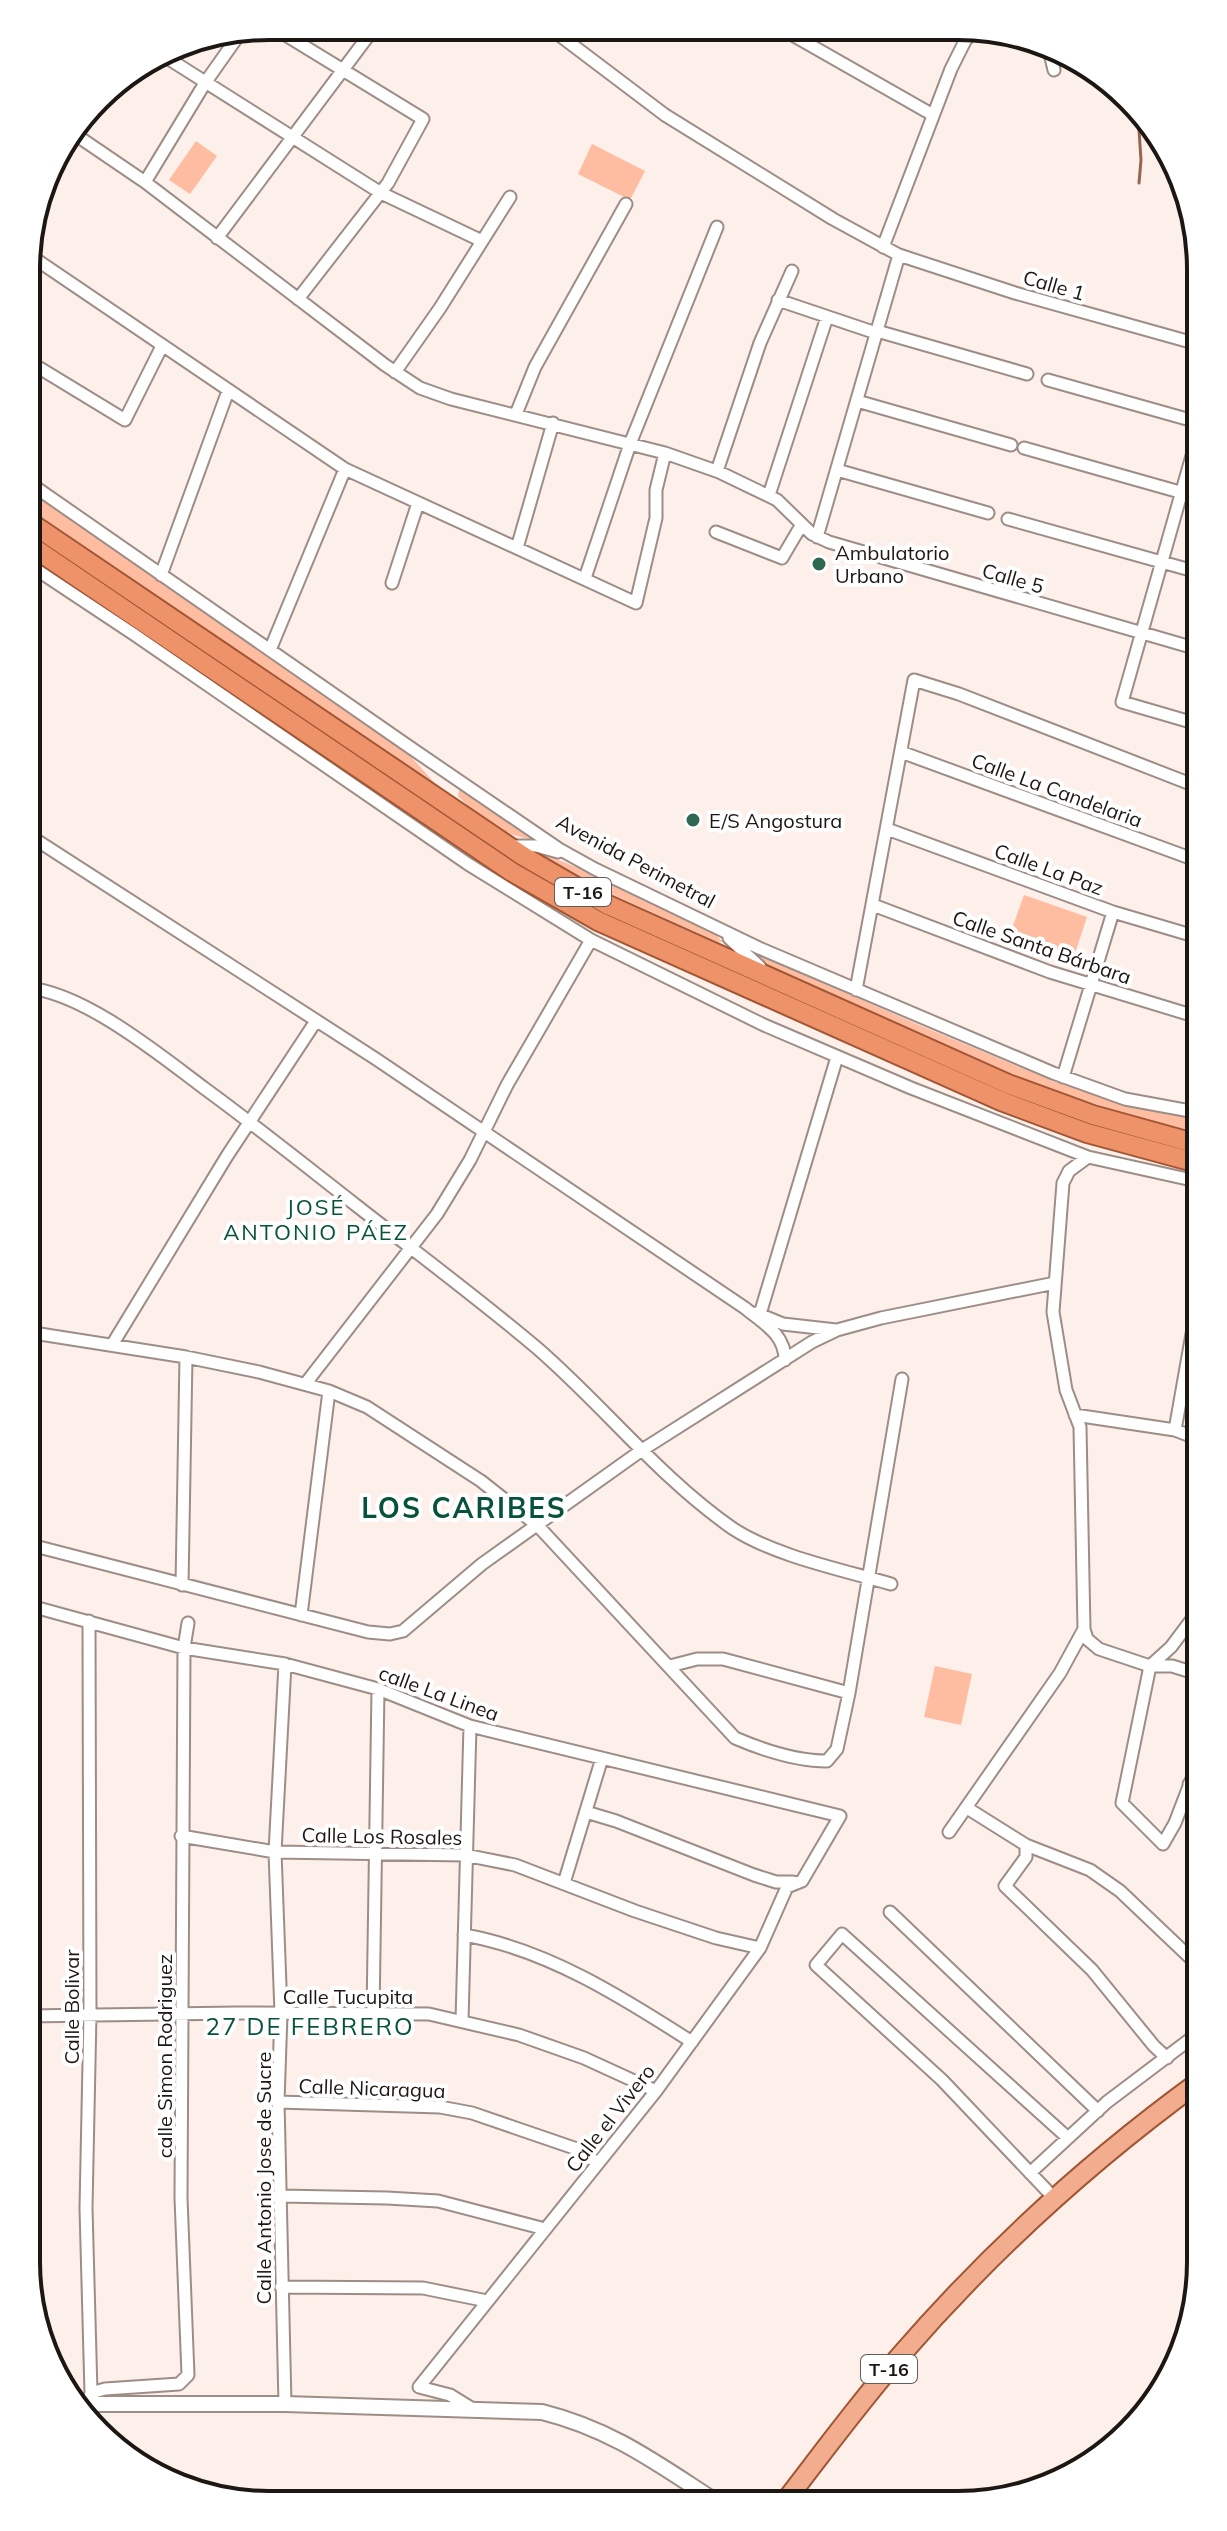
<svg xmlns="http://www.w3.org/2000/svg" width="1227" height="2531" viewBox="0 0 1227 2531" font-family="Mulish,sans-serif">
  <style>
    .green { fill: #febca0 }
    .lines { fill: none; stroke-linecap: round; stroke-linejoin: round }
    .stream { stroke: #956552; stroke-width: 3 }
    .minor-casing { stroke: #9d8d87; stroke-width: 15 }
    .tertiary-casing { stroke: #9d8d87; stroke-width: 18 }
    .primary-casing { stroke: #a25533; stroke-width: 22 }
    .trunk-casing { stroke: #a25533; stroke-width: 22 }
    .minor { stroke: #fff; stroke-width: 11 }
    .tertiary { stroke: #fff; stroke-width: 14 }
    .primary { stroke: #f2ad8f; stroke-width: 18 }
    .trunk { stroke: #ee926a; stroke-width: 18 }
    .poi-dot { fill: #306952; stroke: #fff; stroke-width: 3 }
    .labels { text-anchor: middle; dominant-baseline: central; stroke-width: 8; stroke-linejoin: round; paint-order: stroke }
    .shield { fill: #fff; stroke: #615d5a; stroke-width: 2 }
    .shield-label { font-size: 18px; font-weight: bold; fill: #1d1714 }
    .street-label { font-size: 20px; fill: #1d1714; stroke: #fff }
    .poi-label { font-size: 20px; fill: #1d1714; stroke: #fff; text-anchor: start }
    .neighbourhood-label { font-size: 22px; letter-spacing: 2px; fill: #06523a; stroke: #fff }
    .quarter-label { font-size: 24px; letter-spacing: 2px; fill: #06523a; stroke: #fff }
    .district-label { font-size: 28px; font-weight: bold; letter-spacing: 2px; fill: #06523a; stroke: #fff }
    .rim { fill: none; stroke: #1d1714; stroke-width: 4 }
  </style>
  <rect width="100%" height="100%" fill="#fdefe9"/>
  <path class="green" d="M 196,141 L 217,156 L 190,194 L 169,180 Z
    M 592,144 L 645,171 L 630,200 L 578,174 Z
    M 28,488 L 405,750 L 439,788 L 28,508 Z
    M 460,788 L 462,788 L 538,840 C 507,839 478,817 458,796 Z
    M 546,855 L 611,881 L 708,927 L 723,942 L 718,942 L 589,884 L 545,859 L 543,857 Z
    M 1024,895 L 1087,917 L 1074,956 L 1010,934 Z
    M 757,954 L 919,1025 L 1055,1082 L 1118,1102 L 1201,1120 L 1201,1136 L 1046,1089 L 769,967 L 759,959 Z
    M 935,1666 L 972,1674 L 961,1725 L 924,1717 Z"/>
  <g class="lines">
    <path class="stream" d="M 1138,115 L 1141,160 L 1139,183"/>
    <defs>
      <path id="minor" d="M 271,26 L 423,119 L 388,183 L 298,299
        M 550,28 L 665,115 L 833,219 L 899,255 L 1015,293 L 1201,345
        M 782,29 L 933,115
        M 1050,53 L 1054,70
        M 161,54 L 381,193 L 482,241
        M 73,133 L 145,182 L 385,365 L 420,388 L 451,399 L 665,453 L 719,472 L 777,500 L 812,534 L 829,542 L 1201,650
        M 145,182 L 205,83 L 241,32
        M 217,238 L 375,27
        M 883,247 L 951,69 L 965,41 L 974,30
        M 28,254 L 345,469 L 636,603 L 656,518 L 656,490 L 665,453
        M 778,300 L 876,333
        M 877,331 L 1027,374
        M 28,361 L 125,420 L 162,346
        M 395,372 L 440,308 L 510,197
        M 1048,380 L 1201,423
        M 857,401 L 1011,445
        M 516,414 L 535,367 L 626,204
        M 1024,448 L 1201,498
        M 837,470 L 988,513
        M 717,471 L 760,343 L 792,271
        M 28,482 L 411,748 L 559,849 L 595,869 L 759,948 L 1053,1073 L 1125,1099 L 1201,1113
        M 769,495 L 827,317
        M 1008,519 L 1201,573
        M 716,532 L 782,558 L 802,524
        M 817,537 L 899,255
        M 517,548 L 553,423
        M 28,564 L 135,635 L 468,864 L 591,940 L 764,1025 L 911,1088 L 1088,1157 L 1201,1182
        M 161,575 L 228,391
        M 585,578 L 630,444 L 717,227
        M 392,583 L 418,503
        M 270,650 L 345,469
        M 1201,725 L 1122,702 L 1201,424
        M 901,752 L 1201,862
        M 887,829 L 1113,912 L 1201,938
        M 27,834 L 376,1059 L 745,1308 C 763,1323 785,1334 785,1360
        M 512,846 L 536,846 L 558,852
        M 873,905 L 1050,972 L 1201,1018
        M 729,938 L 760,967
        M 27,988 C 83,992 160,1055 204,1088 C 256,1126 306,1166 357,1206 C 417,1253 479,1299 537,1348 C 604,1406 659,1477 732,1528 C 774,1556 843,1570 891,1584
        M 856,990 L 914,680 L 959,694 L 1201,788
        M 1063,1077 L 1113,912
        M 756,1313 L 783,1324 L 836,1330
        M 760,1314 L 837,1057
        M 27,1332 L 186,1357 L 259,1372 L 329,1391 L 367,1407 L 481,1481 L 538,1526 L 735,1738 C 763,1750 796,1761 827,1761 L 837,1749 L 849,1693 L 902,1379
        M 112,1345 L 227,1156 L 316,1021
        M 306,1383 L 437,1214 L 470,1160 L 507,1085 L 591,940
        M 1075,1415 L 1175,1430 L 1201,1440
        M 1175,1430 L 1201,1283
        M 27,1544 L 368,1632 L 390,1634 L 403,1631 L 482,1564 L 642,1450 L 812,1342 L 837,1330 L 881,1318 L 1055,1283
        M 182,1585 L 186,1357
        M 27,1605 L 184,1648 L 285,1664 L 378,1689 L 470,1726 L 840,1816 L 802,1881 L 787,1887 L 760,1948 L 656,2091 L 419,2387 L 450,2395 L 471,2408
        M 301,1615 L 329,1391
        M 89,1621 L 90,2014 L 86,2208 L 91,2393
        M 1084,1629 L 1087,1639 L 1099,1649 L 1150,1666 L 1172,1666 L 1201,1675
        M 670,1666 L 697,1659 L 723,1659 L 849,1693
        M 1201,1755 L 1175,1823 L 1163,1844 L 1122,1803 L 1150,1666 L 1171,1647 L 1201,1607
        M 1189,1784 L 1201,1795
        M 967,1808 L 1026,1845 L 1090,1870 L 1120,1891 L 1201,1968
        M 586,1812 L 616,1821 L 754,1875 L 776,1882 L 793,1882
        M 949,1832 L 1060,1673 L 1084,1629 L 1080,1427 L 1066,1390 L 1053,1312 L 1063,1183 L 1069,1171 L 1088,1157
        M 181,1836 L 275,1852 L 465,1855 L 515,1865 L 635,1911 L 716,1938 L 760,1948
        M 1026,1845 L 1026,1857 L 1005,1886 L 1092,1970 L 1154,2046 L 1167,2058
        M 564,1883 L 602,1758
        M 890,1912 L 1098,2111
        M 464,1935 C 546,1949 622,1997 692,2042
        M 373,2014 L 378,1689
        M 26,2016 L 237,2013 L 429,2014 L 519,2035 L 584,2058 L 656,2091
        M 462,2021 L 470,1726
        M 278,2102 L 440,2107 L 472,2113 L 577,2149 L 598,2163
        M 1030,2173 L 1107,2102 L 1201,2031
        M 280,2196 L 387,2198 L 438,2201 L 545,2229
        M 1054,2198 L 942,2080 L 816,1965 L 842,1934 L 1068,2138
        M 281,2287 L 423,2288 L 487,2301
        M 87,2404 L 91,2393 L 105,2389 L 179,2384 L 188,2375 L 181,2198 L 184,1648 L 188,1623
        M 285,2404 L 278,2102 L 281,2013 L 275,1852 L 285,1664"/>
      <path id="tertiary" d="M 82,2404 L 285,2404 L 542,2412 C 614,2430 659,2465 720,2504"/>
      <path id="primary" d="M 783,2504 C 821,2455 858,2404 900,2356 C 989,2253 1090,2161 1200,2081"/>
      <path id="trunk" d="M 28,521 L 523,856 L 606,904 L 1008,1084 L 1093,1115 L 1201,1145
        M 28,544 L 512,872 L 598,921 L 1001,1101 L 1087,1133 L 1201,1164"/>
    </defs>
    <use href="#minor" class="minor-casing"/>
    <use href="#tertiary" class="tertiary-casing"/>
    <use href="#primary" class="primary-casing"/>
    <use href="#trunk" class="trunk-casing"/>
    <use href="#minor" class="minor"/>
    <use href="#tertiary" class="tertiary"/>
    <use href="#primary" class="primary"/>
    <use href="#trunk" class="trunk"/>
  </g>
  <g class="poi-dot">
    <circle cx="819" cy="564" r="8"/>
    <circle cx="693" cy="820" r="8"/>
  </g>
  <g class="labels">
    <g class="shield">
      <rect x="555" y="878" width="56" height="28" rx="6"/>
      <rect x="861" y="2355" width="56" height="28" rx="6"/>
    </g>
    <g class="shield-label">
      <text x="583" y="892">T-16</text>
      <text x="889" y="2369">T-16</text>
    </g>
    <g class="street-label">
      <text transform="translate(1054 285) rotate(16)">Calle 1</text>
      <text transform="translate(1013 578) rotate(16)">Calle 5</text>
      <text transform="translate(1057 790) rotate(20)">Calle La Candelaria</text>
      <text transform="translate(636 861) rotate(28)">Avenida Perimetral</text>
      <text transform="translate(1049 869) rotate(20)">Calle La Paz</text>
      <text transform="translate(1042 947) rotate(19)">Calle Santa Bárbara</text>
      <text transform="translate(439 1693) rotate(20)">calle La Linea</text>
      <text transform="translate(382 1836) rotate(1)">Calle Los Rosales</text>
      <text x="348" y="1996">Calle Tucupita</text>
      <text transform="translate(71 2007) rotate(-90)">Calle Bolivar</text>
      <text transform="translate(164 2056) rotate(-90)">calle Simon Rodriguez</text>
      <text transform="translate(372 2088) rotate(2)">Calle Nicaragua</text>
      <text transform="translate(610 2118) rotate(-52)">Calle el Vivero</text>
      <text transform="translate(263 2178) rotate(-90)">Calle Antonio Jose de Sucre</text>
    </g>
    <g class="poi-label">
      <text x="835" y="552">Ambulatorio<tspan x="835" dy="23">Urbano</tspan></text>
      <text x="709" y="820">E/S Angostura</text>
    </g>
    <g class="neighbourhood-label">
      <text x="316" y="1207">JOSÉ<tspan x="316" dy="25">ANTONIO PÁEZ</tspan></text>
    </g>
    <g class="quarter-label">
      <text x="310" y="2026">27 DE FEBRERO</text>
    </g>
    <g class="district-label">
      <text x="464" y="1507">LOS CARIBES</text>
    </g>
  </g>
  <path d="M0 0H1227V2531H0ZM269 40H958A229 229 0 0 1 1187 269V2262A229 229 0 0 1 958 2491H269A229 229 0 0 1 40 2262V269A229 229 0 0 1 269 40Z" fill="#fff" fill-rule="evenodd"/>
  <path class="rim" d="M269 40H958A229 229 0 0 1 1187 269V2262A229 229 0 0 1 958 2491H269A229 229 0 0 1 40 2262V269A229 229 0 0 1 269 40Z"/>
</svg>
